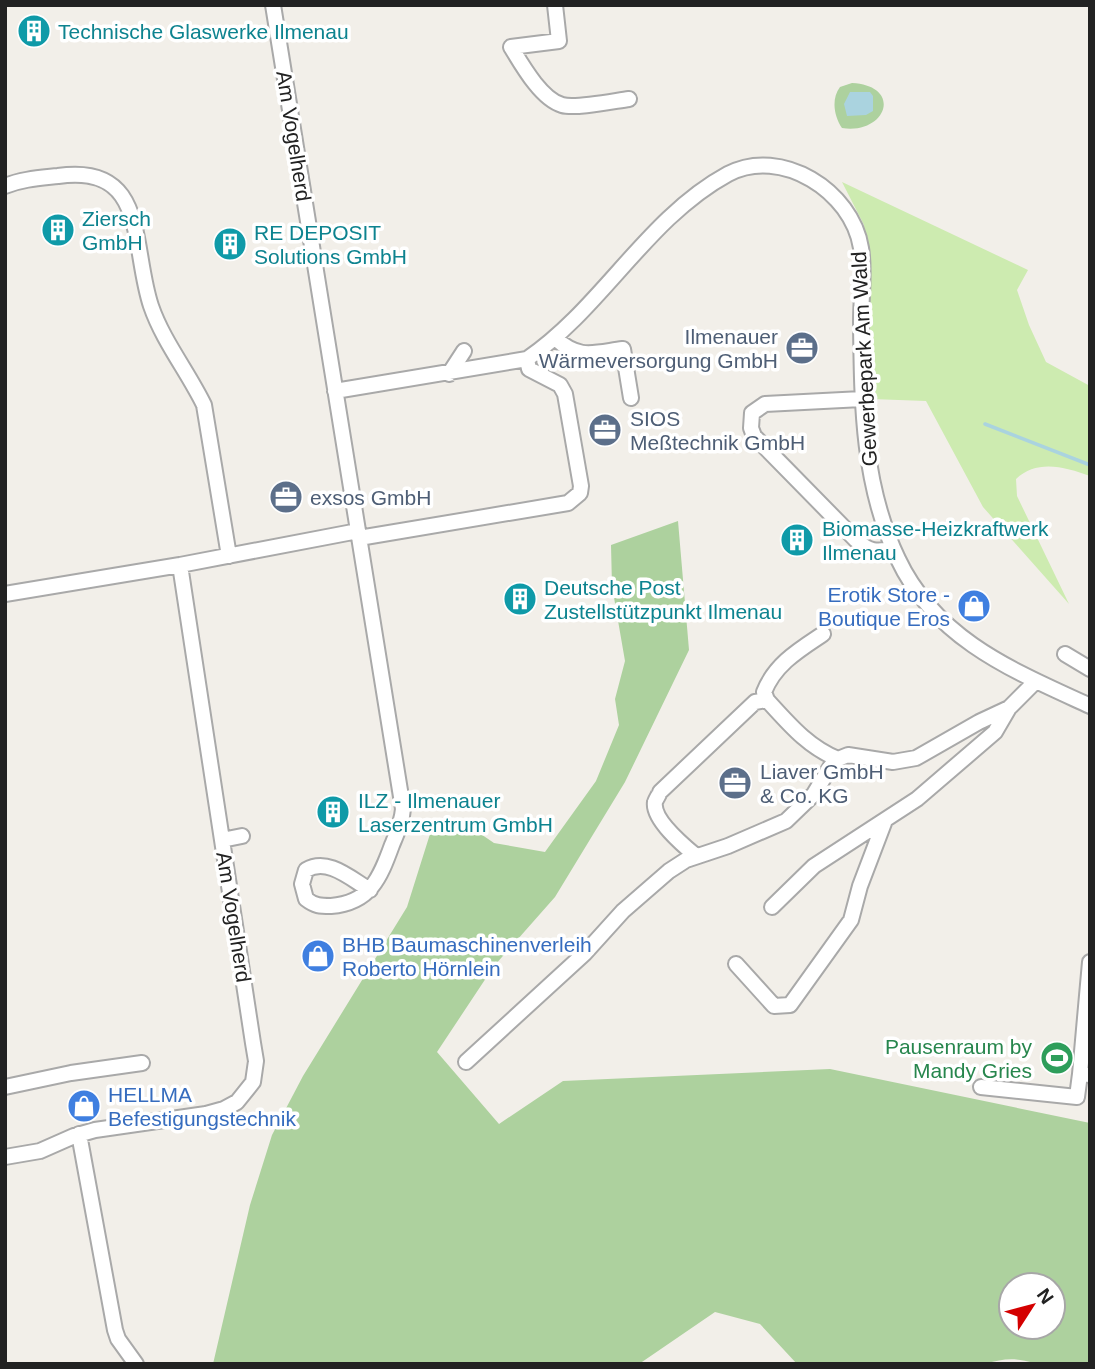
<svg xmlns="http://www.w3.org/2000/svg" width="1095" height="1369" viewBox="0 0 1095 1369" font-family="Arial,sans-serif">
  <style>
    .grass { fill: #cdebb0 }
    .forest { fill: #add19e; fill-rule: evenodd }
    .water { fill: #aad3df }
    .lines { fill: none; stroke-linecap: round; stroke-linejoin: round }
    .stream { stroke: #aad3df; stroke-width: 3.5 }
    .minor-casing { stroke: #a9a9a9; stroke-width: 18 }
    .minor { stroke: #fff; stroke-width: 14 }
    .labels { text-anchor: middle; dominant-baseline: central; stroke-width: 7; stroke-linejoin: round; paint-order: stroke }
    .culture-label { font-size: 21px; fill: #0d838f; stroke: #fff; text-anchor: start }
    .street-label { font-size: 21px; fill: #222; stroke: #fff }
    .service-label { font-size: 21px; fill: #4e5e75; stroke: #fff; text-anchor: start }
    .shop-label { font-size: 21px; fill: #366cbe; stroke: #fff; text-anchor: start }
    .leisure-label { font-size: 21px; fill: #27864d; stroke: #fff; text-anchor: end }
  </style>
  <rect width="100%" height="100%" fill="#f2efe9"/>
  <path class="grass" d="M 842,182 L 1028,270 L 1017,290 L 1029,325 L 1046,362 L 1090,386 L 1090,476 C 1065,467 1037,459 1016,479 L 1017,496 L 1069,604 L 983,507 L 926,401 L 871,399 L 864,225 Z"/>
  <path class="forest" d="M 852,83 C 904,86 886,135 842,128 C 834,116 831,99 840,87 Z
    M 678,521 L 689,650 L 625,782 L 555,897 L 494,966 L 437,1052 L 499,1124 L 563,1081 L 830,1069 L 1090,1123 L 1090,1364 C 1077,1364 1045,1367 1034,1363 C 1016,1358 1004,1358 986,1364 L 797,1364 L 760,1324 L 715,1312 L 639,1364 L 213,1364 L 250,1205 L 272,1135 L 303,1076 L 407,907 L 430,834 L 469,826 L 494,843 L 545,852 L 596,781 L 619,725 L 615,699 L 625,661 L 612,586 L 611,545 ZM 1011,1285 L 1053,1285 L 1053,1327 L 1011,1327 Z"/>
  <path class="water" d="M 850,92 L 870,92 L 873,96 L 873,111 L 866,115 L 847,116 L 844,104 Z"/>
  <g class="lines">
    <path class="stream" d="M 985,424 L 1090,465"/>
    <defs>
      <path id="minor" d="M 273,5 L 403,809 C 402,822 397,833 392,845 C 380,878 370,903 331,906 C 320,906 315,906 306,899 L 302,884 L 306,870 C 328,857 351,879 370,890
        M 555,5 L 559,41 L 511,47 C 522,65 541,99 562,105 C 575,109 614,101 629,99
        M 5,186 C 22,179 40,178 58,176 C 148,163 131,246 151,306 C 163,341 188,372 204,405 L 229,556
        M 555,338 C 579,360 593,353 623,349 L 631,398
        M 449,374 L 464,351
        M 335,391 L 527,359 C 602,308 647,218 728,174 C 781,146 852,191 861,248 C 865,271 861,298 861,322 C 862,403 862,484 898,559 C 936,640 1014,671 1090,706
        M 862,399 L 765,404 L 752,413 L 751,428 L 754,436 L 856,540 C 869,551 876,553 893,548
        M 359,538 L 568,503 L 580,493 L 581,486 L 565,394 L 560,385 L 529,369 L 527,359
        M 5,594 L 180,565 L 358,531
        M 823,634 C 799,650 775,664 764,692 L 767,700 C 789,724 808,747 838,759
        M 1065,654 L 1090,669
        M 222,840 L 242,836
        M 696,856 C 684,846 652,819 655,802 C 655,801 660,793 660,792 L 755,702 L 767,700
        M 772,907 L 814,866 L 917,799 L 995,732 L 1009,708 L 1036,681
        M 736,964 L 774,1006 L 790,1005 L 851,920 L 860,886 L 884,823
        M 466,1062 L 585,953 L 623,911 L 669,871 L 686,860 L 728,846 L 786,821 L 814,794 L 831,766 L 838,759 L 848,755 L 893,762 L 916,758 L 979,722 L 1009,708
        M 1080,1074 L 1090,962
        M 5,1087 L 71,1073 L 142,1063
        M 981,1087 L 1077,1097 L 1080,1074 L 1090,1075
        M 79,1134 L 115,1330 L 118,1339 L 136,1364
        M 5,1157 L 40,1151 L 74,1136 L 95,1130 L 206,1114 L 224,1109 L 237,1102 L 253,1082 L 256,1061 L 253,1043 L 180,565"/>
    </defs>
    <use href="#minor" class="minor-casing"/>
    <use href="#minor" class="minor"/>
  </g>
  <defs>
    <symbol id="building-disc" viewBox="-11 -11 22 22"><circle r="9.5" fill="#0f9aa8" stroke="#fff"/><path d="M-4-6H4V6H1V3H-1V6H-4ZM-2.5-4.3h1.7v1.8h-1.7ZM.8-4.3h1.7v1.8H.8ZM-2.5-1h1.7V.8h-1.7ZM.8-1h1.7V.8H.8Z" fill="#fff"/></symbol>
    <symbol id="office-disc" viewBox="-11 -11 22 22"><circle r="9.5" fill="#5c6f8a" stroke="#fff"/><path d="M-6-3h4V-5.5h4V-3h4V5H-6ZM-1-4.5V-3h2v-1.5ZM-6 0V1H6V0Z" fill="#fff"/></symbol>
    <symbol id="shop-disc" viewBox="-11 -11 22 22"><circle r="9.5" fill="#3f7fe0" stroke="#fff"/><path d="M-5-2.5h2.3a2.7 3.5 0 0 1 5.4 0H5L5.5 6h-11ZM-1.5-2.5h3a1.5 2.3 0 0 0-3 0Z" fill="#fff"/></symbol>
    <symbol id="stadium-disc" viewBox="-11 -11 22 22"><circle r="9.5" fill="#2e9e5b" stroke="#fff"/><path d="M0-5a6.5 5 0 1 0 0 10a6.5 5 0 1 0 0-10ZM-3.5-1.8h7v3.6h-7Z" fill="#fff"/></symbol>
  </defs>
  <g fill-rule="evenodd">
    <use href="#building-disc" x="15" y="12" width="38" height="38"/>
    <use href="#building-disc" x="39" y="211" width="38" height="38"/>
    <use href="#building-disc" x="211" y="225" width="38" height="38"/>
    <use href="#office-disc" x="783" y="329" width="38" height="38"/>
    <use href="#office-disc" x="586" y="411" width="38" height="38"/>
    <use href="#office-disc" x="267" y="478" width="38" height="38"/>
    <use href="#building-disc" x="778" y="521" width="38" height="38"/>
    <use href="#building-disc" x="501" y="580" width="38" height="38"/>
    <use href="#shop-disc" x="955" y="587" width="38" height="38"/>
    <use href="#office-disc" x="716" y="764" width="38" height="38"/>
    <use href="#building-disc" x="314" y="793" width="38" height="38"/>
    <use href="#shop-disc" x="299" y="937" width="38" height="38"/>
    <use href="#stadium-disc" x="1038" y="1039" width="38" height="38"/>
    <use href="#shop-disc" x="65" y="1087" width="38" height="38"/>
  </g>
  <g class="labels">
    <g class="culture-label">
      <text x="58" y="31">Technische Glaswerke Ilmenau</text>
      <text x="82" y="218">Ziersch<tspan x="82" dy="24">GmbH</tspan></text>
      <text x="254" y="232">RE DEPOSIT<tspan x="254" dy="24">Solutions GmbH</tspan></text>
      <text x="822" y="528">Biomasse-Heizkraftwerk<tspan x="822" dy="24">Ilmenau</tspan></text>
      <text x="544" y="587">Deutsche Post<tspan x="544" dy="24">Zustellstützpunkt Ilmenau</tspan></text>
      <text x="358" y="800">ILZ - Ilmenauer<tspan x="358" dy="24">Laserzentrum GmbH</tspan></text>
    </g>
    <g class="street-label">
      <text transform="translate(294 136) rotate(81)">Am Vogelherd</text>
      <text transform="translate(864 359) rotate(-93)">Gewerbepark Am Wald</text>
      <text transform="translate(234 917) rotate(81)">Am Vogelherd</text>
    </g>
    <g class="service-label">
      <text x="778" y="336" text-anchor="end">Ilmenauer<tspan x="778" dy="24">Wärmeversorgung GmbH</tspan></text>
      <text x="630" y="418">SIOS<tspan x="630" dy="24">Meßtechnik GmbH</tspan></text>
      <text x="310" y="497">exsos GmbH</text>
      <text x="760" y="771">Liaver GmbH<tspan x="760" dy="24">&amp; Co. KG</tspan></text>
    </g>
    <g class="shop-label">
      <text x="950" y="594" text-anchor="end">Erotik Store -<tspan x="950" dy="24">Boutique Eros</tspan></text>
      <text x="342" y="944">BHB Baumaschinenverleih<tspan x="342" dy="24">Roberto Hörnlein</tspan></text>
      <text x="108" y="1094">HELLMA<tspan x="108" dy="24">Befestigungstechnik</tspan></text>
    </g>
    <g class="leisure-label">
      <text x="1032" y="1046">Pausenraum by<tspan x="1032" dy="24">Mandy Gries</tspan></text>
    </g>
  </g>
  <rect width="1095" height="1369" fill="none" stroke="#222222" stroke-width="14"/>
  <g transform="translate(1032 1306) rotate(54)"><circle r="33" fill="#ffffff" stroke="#a7a7a7" stroke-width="2"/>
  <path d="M0-5L12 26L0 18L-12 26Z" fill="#d40000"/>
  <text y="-10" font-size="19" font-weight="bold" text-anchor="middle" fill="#222222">N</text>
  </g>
</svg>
